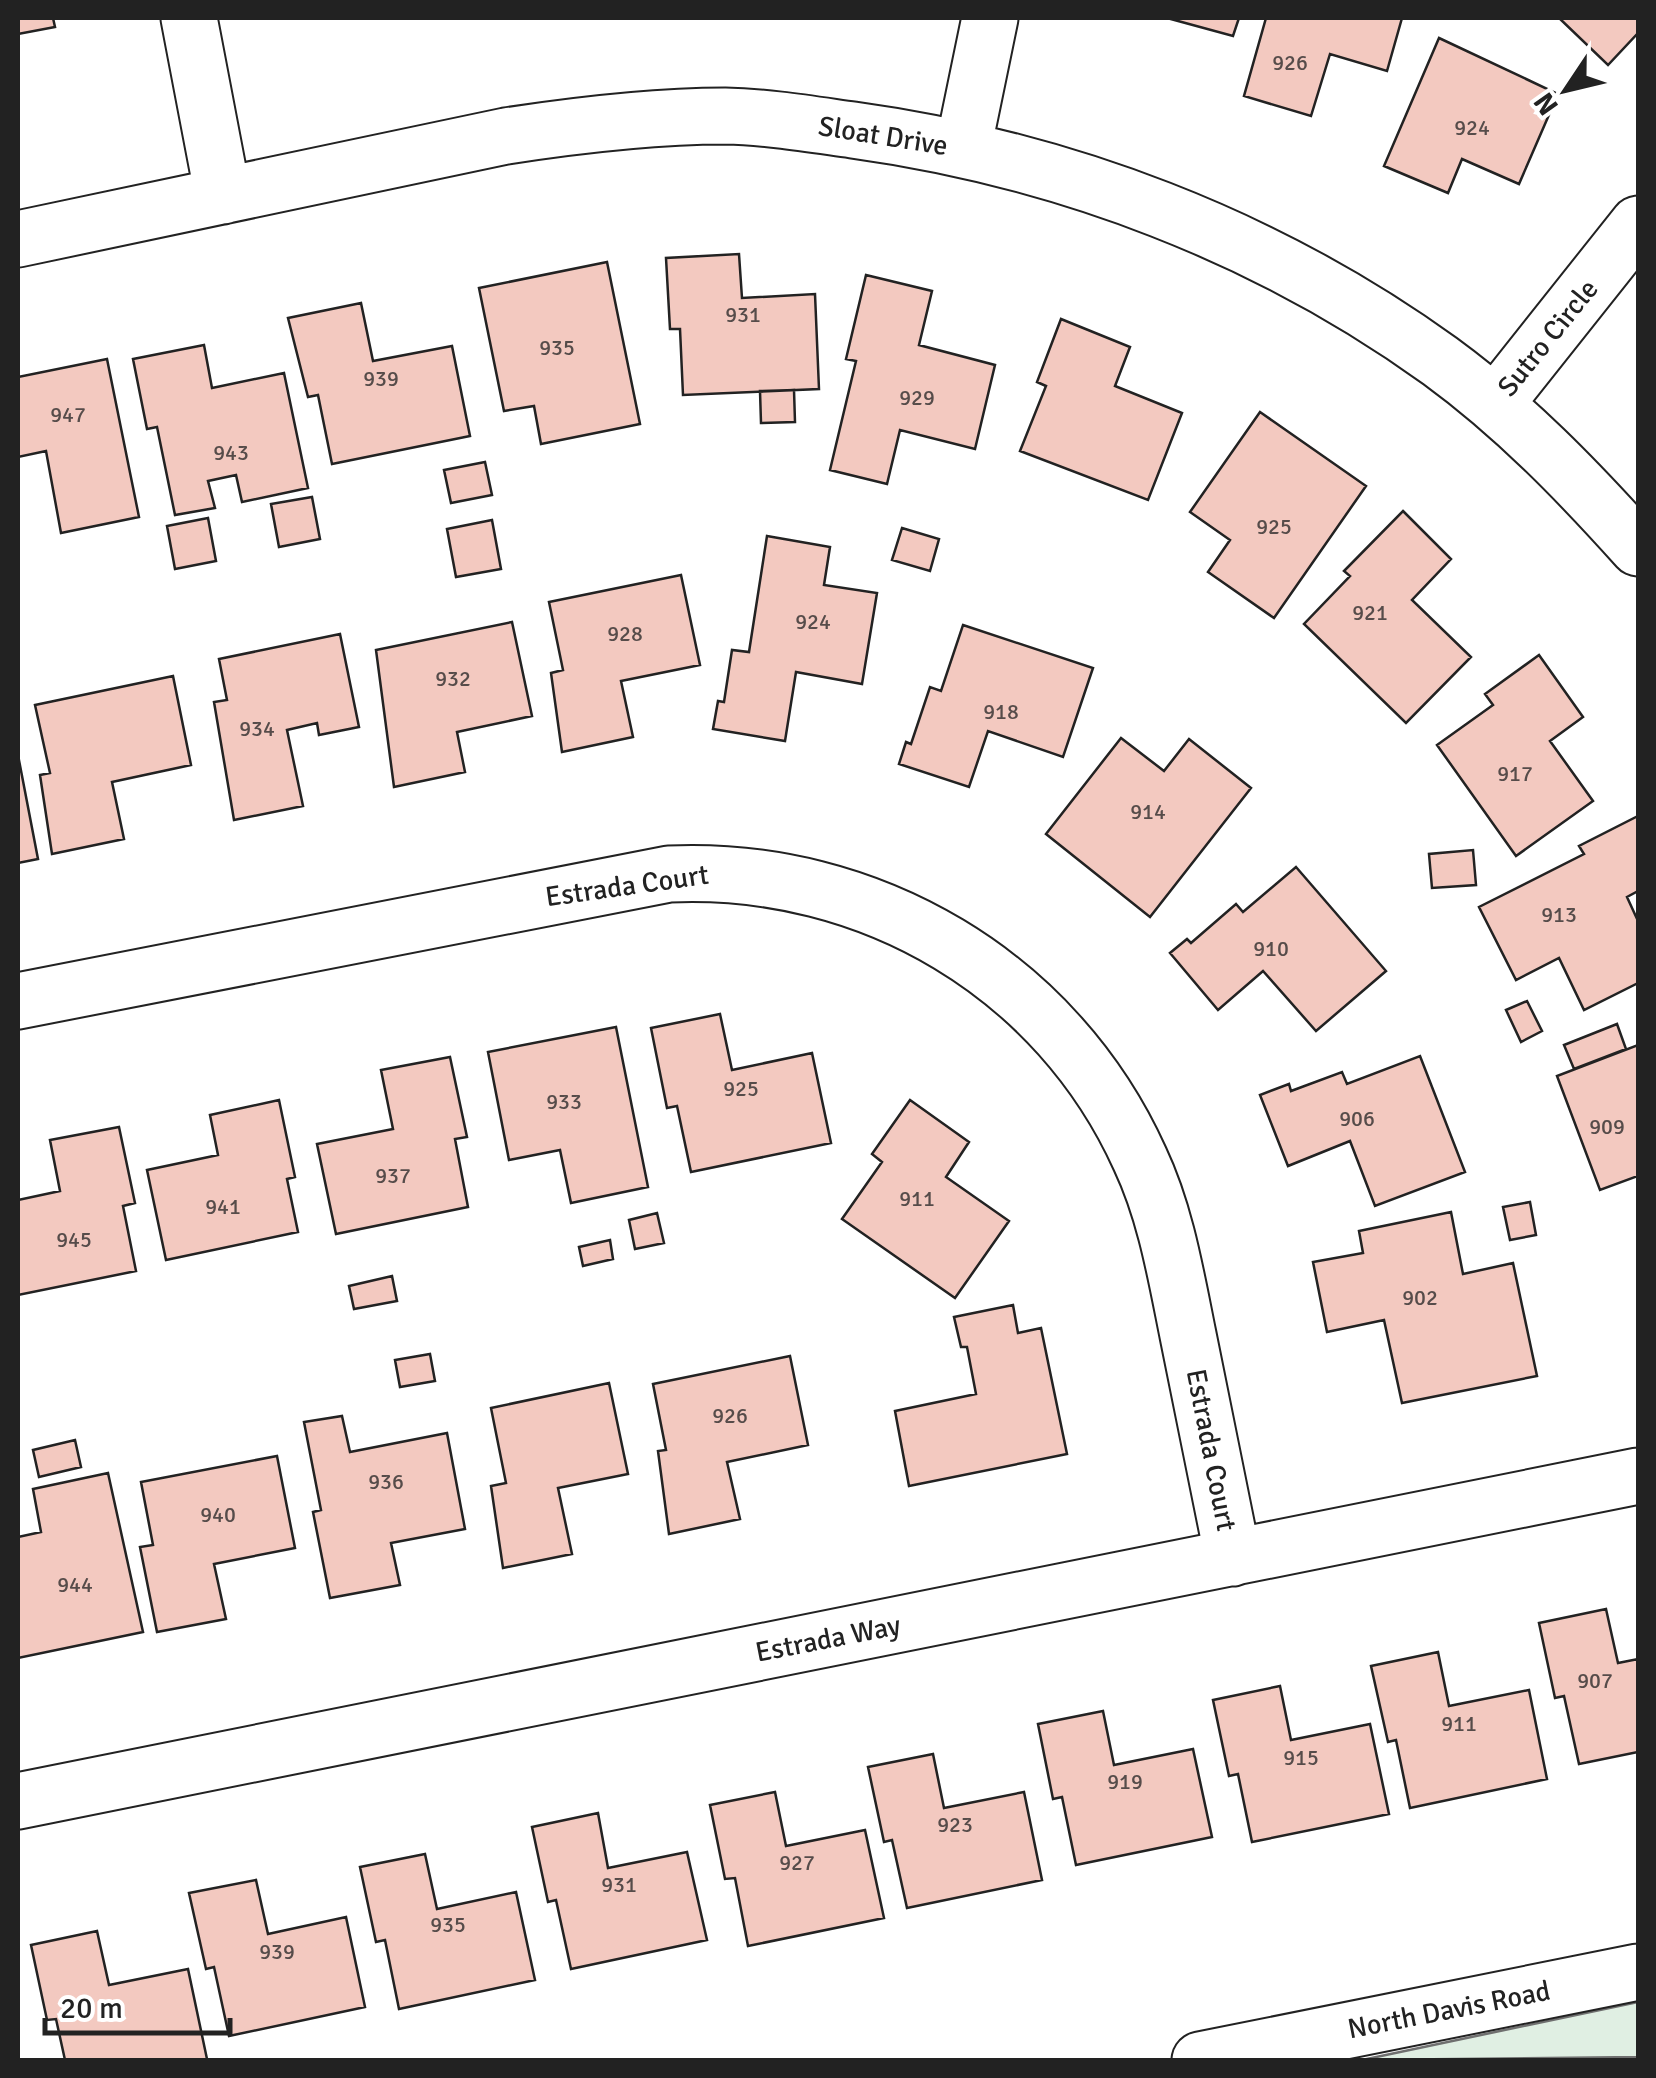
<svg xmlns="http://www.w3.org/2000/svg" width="1656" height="2078" viewBox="0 0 1656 2078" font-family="Signika,sans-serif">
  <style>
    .green { fill: #e0efe3; stroke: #6f6f6f; stroke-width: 2.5 }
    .building { fill: #f3c9c0; stroke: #222; stroke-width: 2.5 }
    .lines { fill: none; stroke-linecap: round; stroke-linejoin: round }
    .minor-casing { stroke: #222; stroke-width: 59 }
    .trunk-casing { stroke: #222; stroke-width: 59 }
    .minor { stroke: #fff; stroke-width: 55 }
    .trunk { stroke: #fff; stroke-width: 55 }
    .labels { text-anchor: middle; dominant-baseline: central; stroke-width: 8; stroke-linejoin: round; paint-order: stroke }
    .number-label { font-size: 22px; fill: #564c4a }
    .street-label { font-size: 28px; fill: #222; stroke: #fff }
  </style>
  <rect width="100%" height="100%" fill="#fff"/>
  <path class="green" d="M 1638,2002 L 1638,2057 L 1362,2060 Z"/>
  <path class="building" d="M 18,18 L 53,18 L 55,27 L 18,34 Z
    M 1167,18 L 1239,18 L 1233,36 Z
    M 1266,18 L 1402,18 L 1387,71 L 1330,54 L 1311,116 L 1244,96 Z
    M 1559,18 L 1638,18 L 1638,33 L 1608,65 Z
    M 1439,38 L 1558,94 L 1519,184 L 1462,159 L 1448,193 L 1384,166 Z
    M 739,254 L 742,298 L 815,294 L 819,389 L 683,395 L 680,329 L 670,329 L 666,258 Z
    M 607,262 L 640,424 L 541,444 L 534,406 L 504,411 L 479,288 Z
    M 866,275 L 932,291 L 919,345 L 995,365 L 975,449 L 900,430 L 887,484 L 830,470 L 856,361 L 846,359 Z
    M 361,303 L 373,361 L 452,346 L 470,436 L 332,464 L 318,395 L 308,397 L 288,318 Z
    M 1061,319 L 1130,347 L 1115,386 L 1182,413 L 1148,500 L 1020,451 L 1046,386 L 1037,382 Z
    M 204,345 L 212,388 L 284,373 L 308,488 L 242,502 L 236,475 L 208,481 L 215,508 L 175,515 L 157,427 L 147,429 L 133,359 Z
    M 107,359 L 139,517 L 61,533 L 46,451 L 18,457 L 18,377 Z
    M 794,390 L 795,422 L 761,423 L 760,391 Z
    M 1260,412 L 1366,486 L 1274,618 L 1208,572 L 1230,540 L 1190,512 Z
    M 485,462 L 492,495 L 451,503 L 444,470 Z
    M 312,497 L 320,539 L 279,547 L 271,504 Z
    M 1403,511 L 1451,559 L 1412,600 L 1471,657 L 1406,723 L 1304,624 L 1350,576 L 1344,571 Z
    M 208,518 L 216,561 L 175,569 L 167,526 Z
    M 492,520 L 501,569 L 456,577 L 447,529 Z
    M 902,528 L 939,539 L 930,571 L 892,560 Z
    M 767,536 L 830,547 L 824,585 L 877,593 L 862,684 L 796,672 L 785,741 L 713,729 L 718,701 L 724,702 L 732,650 L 749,652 Z
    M 681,575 L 700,665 L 621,681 L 633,737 L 562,752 L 551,673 L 563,670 L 549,602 Z
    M 512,622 L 532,716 L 457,732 L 465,772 L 394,787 L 376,650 Z
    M 963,625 L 1093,668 L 1063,757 L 988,731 L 969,787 L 899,764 L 906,742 L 911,744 L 930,687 L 941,691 Z
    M 340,634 L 359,727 L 319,735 L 317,723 L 287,730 L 303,806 L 234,820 L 214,702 L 227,700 L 219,659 Z
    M 1539,655 L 1583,717 L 1550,741 L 1593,801 L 1516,856 L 1437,745 L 1493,705 L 1485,694 Z
    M 173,676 L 191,765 L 112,782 L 124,839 L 52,854 L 40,775 L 50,773 L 35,705 Z
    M 1121,738 L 1164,771 L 1189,739 L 1251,788 L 1150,917 L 1046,834 Z
    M 18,755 L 38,859 L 18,863 Z
    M 1638,816 L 1638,891 L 1627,897 L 1638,921 L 1638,983 L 1584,1010 L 1559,958 L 1516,980 L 1479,907 L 1584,854 L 1579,846 Z
    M 1473,850 L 1476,885 L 1432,888 L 1429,854 Z
    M 1296,867 L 1386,971 L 1316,1031 L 1263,971 L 1218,1010 L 1170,953 L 1187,939 L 1191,943 L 1236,904 L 1243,912 Z
    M 1527,1001 L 1542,1031 L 1521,1042 L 1506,1010 Z
    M 720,1014 L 732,1070 L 812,1053 L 831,1143 L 691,1172 L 677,1106 L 667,1108 L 651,1028 Z
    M 1617,1024 L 1626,1049 L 1574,1069 L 1564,1045 Z
    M 616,1027 L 648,1187 L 571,1203 L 560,1150 L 509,1160 L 488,1052 Z
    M 1638,1045 L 1638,1176 L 1600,1190 L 1557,1076 Z
    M 1420,1056 L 1465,1172 L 1375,1206 L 1350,1141 L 1288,1166 L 1260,1095 L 1289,1084 L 1291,1091 L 1342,1072 L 1347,1084 Z
    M 450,1057 L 467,1137 L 455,1139 L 468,1207 L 336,1234 L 317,1144 L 393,1129 L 381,1070 Z
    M 279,1100 L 295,1177 L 287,1179 L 298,1232 L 166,1260 L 147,1170 L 218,1155 L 210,1115 Z
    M 910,1100 L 969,1142 L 946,1177 L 1009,1221 L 955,1298 L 842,1219 L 882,1162 L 872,1154 Z
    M 119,1127 L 135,1203 L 123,1206 L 136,1271 L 18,1295 L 18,1200 L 60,1191 L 50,1140 Z
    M 1530,1202 L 1536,1235 L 1510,1240 L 1503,1207 Z
    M 1451,1212 L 1463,1274 L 1513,1263 L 1537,1376 L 1402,1403 L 1384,1320 L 1327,1332 L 1313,1262 L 1363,1253 L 1359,1231 Z
    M 657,1213 L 664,1243 L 635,1249 L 629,1220 Z
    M 610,1240 L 613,1259 L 583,1266 L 579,1247 Z
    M 392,1276 L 397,1301 L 354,1309 L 349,1286 Z
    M 1013,1305 L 1018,1333 L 1041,1328 L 1067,1454 L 909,1486 L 895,1411 L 976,1394 L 967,1347 L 961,1347 L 954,1317 Z
    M 430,1354 L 435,1381 L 400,1387 L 395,1360 Z
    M 790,1356 L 808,1445 L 727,1462 L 740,1519 L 669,1534 L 658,1451 L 666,1450 L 653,1384 Z
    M 609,1383 L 628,1474 L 558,1488 L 572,1554 L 503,1568 L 491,1486 L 506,1483 L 491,1408 Z
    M 342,1416 L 350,1452 L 447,1433 L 465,1529 L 391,1543 L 400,1585 L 330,1598 L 313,1512 L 321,1510 L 304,1422 Z
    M 75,1440 L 81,1467 L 39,1477 L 33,1450 Z
    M 277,1456 L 295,1548 L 214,1564 L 226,1619 L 157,1632 L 140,1547 L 153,1545 L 141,1482 Z
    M 108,1473 L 143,1632 L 18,1658 L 18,1537 L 41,1532 L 33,1489 Z
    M 1606,1609 L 1618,1663 L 1638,1659 L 1638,1752 L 1579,1764 L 1564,1696 L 1555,1698 L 1539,1623 Z
    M 1438,1652 L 1449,1706 L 1529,1690 L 1547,1779 L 1410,1808 L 1396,1740 L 1388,1742 L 1371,1666 Z
    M 1280,1686 L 1291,1740 L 1370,1724 L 1389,1814 L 1252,1842 L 1238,1774 L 1229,1776 L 1213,1700 Z
    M 1103,1711 L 1114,1765 L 1193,1749 L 1212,1837 L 1076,1865 L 1062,1797 L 1053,1799 L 1038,1724 Z
    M 933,1754 L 944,1808 L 1024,1792 L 1042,1880 L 907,1908 L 892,1840 L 884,1842 L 868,1767 Z
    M 775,1792 L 786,1846 L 865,1830 L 884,1918 L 748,1946 L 735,1878 L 725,1879 L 710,1805 Z
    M 598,1813 L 608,1868 L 687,1852 L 707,1940 L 571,1969 L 556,1900 L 548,1902 L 532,1827 Z
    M 425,1854 L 437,1909 L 516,1892 L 535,1980 L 399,2009 L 385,1940 L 376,1942 L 360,1867 Z
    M 256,1880 L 268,1934 L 346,1917 L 365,2007 L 229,2036 L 214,1967 L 206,1969 L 189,1893 Z
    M 97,1931 L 109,1985 L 188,1969 L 207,2059 L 65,2060 L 56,2019 L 47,2020 L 31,1945 Z"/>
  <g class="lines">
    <defs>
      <path id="minor" d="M 189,18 L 223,196
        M 963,149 L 990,18
        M 18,239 L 506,136 C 578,125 651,116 725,116 C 768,117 810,124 853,130 C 1063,159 1267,236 1440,361 C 1514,415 1577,480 1638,548
        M 1495,404 L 1638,224
        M 18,1001 L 669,874 C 870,865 1057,975 1140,1159 C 1166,1214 1176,1276 1188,1335 C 1203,1409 1218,1484 1233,1558
        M 18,1801 L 1638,1476"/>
      <path id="trunk" d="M 1200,2060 L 1638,1972"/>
    </defs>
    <use href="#minor" class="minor-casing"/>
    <use href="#trunk" class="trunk-casing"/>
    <use href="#minor" class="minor"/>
    <use href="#trunk" class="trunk"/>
  </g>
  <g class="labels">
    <g class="number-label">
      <text x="1290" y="62">926</text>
      <text x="1472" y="127">924</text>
      <text x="743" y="314">931</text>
      <text x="557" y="347">935</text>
      <text x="381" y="378">939</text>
      <text x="917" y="397">929</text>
      <text x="68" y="414">947</text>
      <text x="231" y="452">943</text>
      <text x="1274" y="526">925</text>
      <text x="1370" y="612">921</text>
      <text x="813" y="621">924</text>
      <text x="625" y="633">928</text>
      <text x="453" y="678">932</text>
      <text x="1001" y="711">918</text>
      <text x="257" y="728">934</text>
      <text x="1515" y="773">917</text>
      <text x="1148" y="811">914</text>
      <text x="1559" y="914">913</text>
      <text x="1271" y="948">910</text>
      <text x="741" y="1088">925</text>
      <text x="564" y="1101">933</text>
      <text x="1357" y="1118">906</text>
      <text x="1607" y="1126">909</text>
      <text x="393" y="1175">937</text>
      <text x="917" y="1198">911</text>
      <text x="223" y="1206">941</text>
      <text x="74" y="1239">945</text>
      <text x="1420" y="1297">902</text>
      <text x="730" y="1415">926</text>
      <text x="386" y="1481">936</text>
      <text x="218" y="1514">940</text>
      <text x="75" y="1584">944</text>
      <text x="1595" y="1680">907</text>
      <text x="1459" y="1723">911</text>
      <text x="1301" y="1757">915</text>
      <text x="1125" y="1781">919</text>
      <text x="955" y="1824">923</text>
      <text x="797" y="1862">927</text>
      <text x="619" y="1884">931</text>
      <text x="448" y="1924">935</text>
      <text x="277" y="1951">939</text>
    </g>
    <g class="street-label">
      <text transform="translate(883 136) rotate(9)">Sloat Drive</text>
      <text transform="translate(1548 338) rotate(-51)">Sutro Circle</text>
      <text transform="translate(627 886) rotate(-8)">Estrada Court</text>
      <text transform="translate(1211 1450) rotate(79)">Estrada Court</text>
      <text transform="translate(828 1639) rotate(-11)">Estrada Way</text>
      <text transform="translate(1449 2010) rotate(-11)">North Davis Road</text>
    </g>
  </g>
  <rect width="1656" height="2078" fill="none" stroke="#222222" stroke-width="40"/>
  <g transform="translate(1566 90) rotate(235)" stroke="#ffffff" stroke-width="8" paint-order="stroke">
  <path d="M0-8L18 38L0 25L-18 38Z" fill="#222222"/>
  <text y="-15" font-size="28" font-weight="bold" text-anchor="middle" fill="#222222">N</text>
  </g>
  <path d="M45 2018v15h185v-15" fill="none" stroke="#222222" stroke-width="5"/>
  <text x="60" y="2018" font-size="30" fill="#222222" stroke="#ffffff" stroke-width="8" paint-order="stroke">20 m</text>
</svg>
